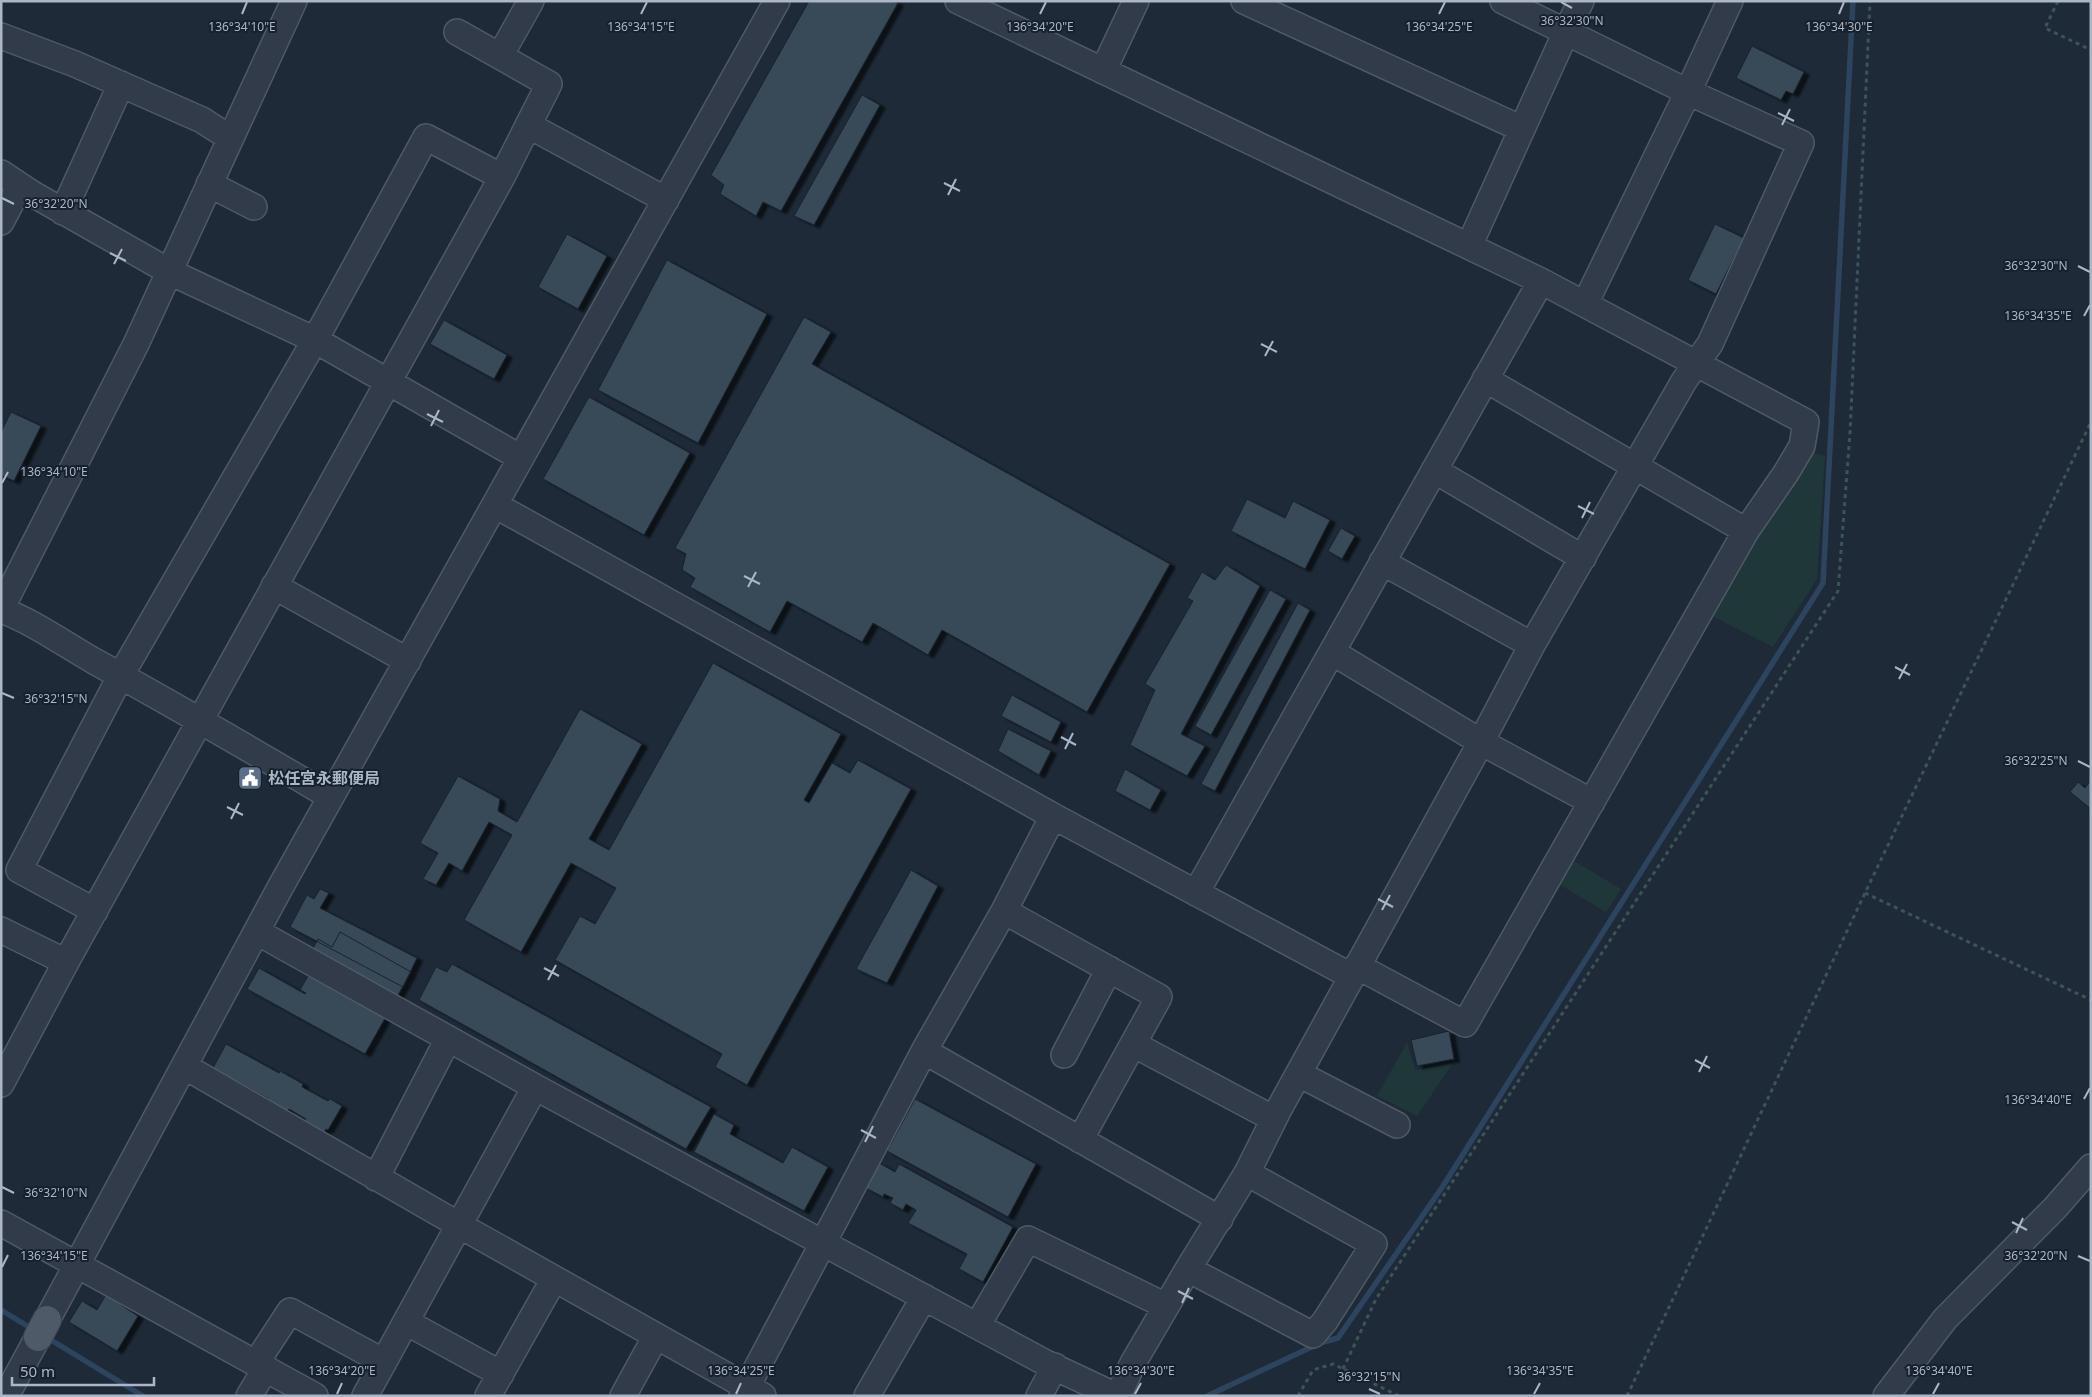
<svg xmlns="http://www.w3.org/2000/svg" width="2092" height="1397" viewBox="0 0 2092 1397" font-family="'Noto Sans','Noto Sans JP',sans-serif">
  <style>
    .green { fill: #203739 }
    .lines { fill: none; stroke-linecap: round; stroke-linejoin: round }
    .stream { stroke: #2d445f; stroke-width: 5.5 }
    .building { fill: #394859; stroke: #19232f; filter: url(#shadow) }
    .minor-casing { stroke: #4f5967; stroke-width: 28 }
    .major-casing { stroke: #3b4552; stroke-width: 30 }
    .path { stroke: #3d5457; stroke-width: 3; stroke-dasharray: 4 4; stroke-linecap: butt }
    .minor { stroke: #313b49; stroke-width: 25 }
    .major { stroke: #4f5a69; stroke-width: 28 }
    .ticks { fill: none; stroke: #abb6c6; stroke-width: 2 }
    .labels { text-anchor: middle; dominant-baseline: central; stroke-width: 4; stroke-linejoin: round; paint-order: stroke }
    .poi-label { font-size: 16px; font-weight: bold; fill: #abb6c6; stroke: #17212d; text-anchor: start }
    .ticks-label { font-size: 12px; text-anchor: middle; fill: #abb6c6; stroke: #17212d; stroke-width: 4; stroke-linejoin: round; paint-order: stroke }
  </style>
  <defs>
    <filter id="shadow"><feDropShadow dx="5.5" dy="3" stdDeviation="1" flood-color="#0009"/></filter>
  </defs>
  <rect width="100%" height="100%" fill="#1e2a38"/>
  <path class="green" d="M 1811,452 L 1825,456 L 1817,579 L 1773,647 L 1710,615 L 1760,525 Z
    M 1574,861 L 1621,889 L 1606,912 L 1560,885 Z
    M 1407,1042 L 1415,1070 L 1453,1063 L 1417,1116 L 1377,1096 Z"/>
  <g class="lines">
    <path class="stream" d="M 1,1310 L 34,1330
      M 46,1337 L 143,1396
      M 1207,1396 L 1320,1343 L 1338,1338 L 1443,1186 L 1823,583 L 1853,1"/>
  </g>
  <path class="building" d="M 809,1 L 894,1 L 898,3 L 781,211 L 763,202 L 756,216 L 720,194 L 724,185 L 711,175 Z
    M 1752,46 L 1804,72 L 1793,94 L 1786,91 L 1781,100 L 1736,78 Z
    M 862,95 L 880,105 L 814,225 L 794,216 Z
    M 1715,224 L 1744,238 L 1716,294 L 1688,280 Z
    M 567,234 L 607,256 L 578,309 L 538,287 Z
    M 667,260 L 767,314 L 698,443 L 598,390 Z
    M 804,317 L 831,332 L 812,364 L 1170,564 L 1087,712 L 942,630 L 928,655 L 873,623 L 862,642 L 787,601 L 770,632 L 690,587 L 695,578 L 682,570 L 686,554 L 675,548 Z
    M 444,320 L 507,355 L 494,379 L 430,344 Z
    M 589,397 L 690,453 L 644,535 L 543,479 Z
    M 11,412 L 41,426 L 14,481 L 1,475 L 1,432 Z
    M 1247,499 L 1285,518 L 1293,501 L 1330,520 L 1305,569 L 1231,531 Z
    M 1341,528 L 1355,536 L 1342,559 L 1328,551 Z
    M 1226,565 L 1260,586 L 1181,734 L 1205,746 L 1187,776 L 1130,745 L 1155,690 L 1145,684 L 1193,601 L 1187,598 L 1202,572 L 1215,580 Z
    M 1270,590 L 1286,599 L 1211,735 L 1195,726 Z
    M 1298,603 L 1310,610 L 1215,791 L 1201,784 Z
    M 713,663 L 841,734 L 804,800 L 809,803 L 832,763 L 850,773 L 858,760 L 911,789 L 747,1085 L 715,1067 L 722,1054 L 555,960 L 580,916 L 595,924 L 616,888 L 571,863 L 521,952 L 464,920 L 512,835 L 489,822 L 462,871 L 449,863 L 436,885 L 423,879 L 438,853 L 420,843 L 458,776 L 500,799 L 498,811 L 517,822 L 580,709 L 642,744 L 589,839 L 609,850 Z
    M 1012,695 L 1061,722 L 1051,742 L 1001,716 Z
    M 1008,729 L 1051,751 L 1039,775 L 998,751 Z
    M 1125,769 L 1161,790 L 1150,810 L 1115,791 Z
    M 2091,780 L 2091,815 L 2088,813 L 2091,809 L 2070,792 L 2078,782 L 2085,788 Z
    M 911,870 L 938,886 L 887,983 L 856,969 Z
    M 320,889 L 329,893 L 320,908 L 417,958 L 403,987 L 290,927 L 307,895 L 314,899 Z
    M 340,932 L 411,972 L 365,1054 L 247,989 L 259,968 L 305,994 L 306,993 L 300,990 L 309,974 L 312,950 L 318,939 L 332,947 Z
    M 452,964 L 711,1107 L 686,1149 L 419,1000 L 436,967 L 447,972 Z
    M 1449,1031 L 1454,1059 L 1417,1066 L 1411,1040 Z
    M 226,1044 L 279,1073 L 280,1071 L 303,1084 L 302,1087 L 328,1101 L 330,1099 L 342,1106 L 328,1130 L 326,1129 L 322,1136 L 302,1125 L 306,1119 L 289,1109 L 287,1112 L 266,1104 L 269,1099 L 213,1068 Z
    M 915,1099 L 1036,1164 L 1008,1217 L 887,1151 Z
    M 714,1114 L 734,1125 L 730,1134 L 783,1163 L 792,1147 L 828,1167 L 804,1211 L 694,1152 Z
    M 879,1163 L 895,1172 L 899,1164 L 1013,1227 L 983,1282 L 959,1269 L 967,1254 L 908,1223 L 916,1210 L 906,1204 L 903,1210 L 890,1203 L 893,1198 L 884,1194 L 883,1197 L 866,1188 Z
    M 107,1293 L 119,1301 L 118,1303 L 138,1316 L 117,1351 L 69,1322 L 82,1301 L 97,1310 Z"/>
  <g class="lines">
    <defs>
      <path id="minor" d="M 958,1 L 1541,281 L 1806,422 L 1802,446 L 1786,473 L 1746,531 L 1465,1024 L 1357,966
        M 1244,1 L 1522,129
        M 1503,1 L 1566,32 L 1581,1
        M 457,32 L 549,84 L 502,177
        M 1,36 L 75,64 L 202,120 L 230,138
        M 500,56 L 531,1
        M 1103,71 L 1136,1
        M 528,125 L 666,200
        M 1,173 L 31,193 L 170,272 L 315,340 L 521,458
        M 209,184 L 254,207
        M 63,212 L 121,84
        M 1,222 L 20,186
        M 1469,246 L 1566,32 L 1688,92 L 1585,304
        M 1485,379 L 1746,531
        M 1434,470 L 1583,558
        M 495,505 L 1053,816
        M 1382,562 L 1532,645
        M 274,586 L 408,661
        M 1,609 L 136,344 L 294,1
        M 1,610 C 34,622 64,644 94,661 C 174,705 253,751 331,797
        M 1332,652 L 1481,742 L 1592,802
        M 1196,893 L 1541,281
        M 1004,911 L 1159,997 L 1080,1140
        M 1,930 L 66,962 L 1,1084
        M 257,932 L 535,1087
        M 66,962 C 212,701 357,439 502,177 L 426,137 L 315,340 L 121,675 L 19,870 L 95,911
        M 1133,1044 L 1274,1119
        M 924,1051 L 1220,1219
        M 1064,1055 L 1109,969
        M 184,1066 L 459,1225 L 763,1396
        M 1299,1074 L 1397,1125
        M 376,1178 L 448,1039
        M 1,1223 L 315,1396
        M 1188,1269 L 1247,1173
        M 47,1320 L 281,886 L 777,1
        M 406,1322 L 501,1374
        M 977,1326 L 1028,1239 L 1166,1306
        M 256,1363 L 290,1311 L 384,1362
        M 6,1396 L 38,1337
        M 249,1396 L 266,1368
        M 365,1396 L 535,1087 L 823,1243 L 924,1051 L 1004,911 L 1053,816 L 1351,976
        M 488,1396 L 554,1279
        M 623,1396 L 656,1336
        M 742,1396 L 823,1243 L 1046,1363 L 1116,1396
        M 867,1396 L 924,1297
        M 1039,1396 L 1055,1366
        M 1118,1396 L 1133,1363 L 1188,1269 L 1313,1335 L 1325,1321 L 1374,1244 L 1247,1173 L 1279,1109 L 1481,742 L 1532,645 L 1684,381 L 1710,344 L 1801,143 L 1688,92 L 1730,1
        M 1886,1396 L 1945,1319 L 2055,1208 L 2091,1167"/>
      <path id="major" d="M 38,1337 L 47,1320"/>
    </defs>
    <use href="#minor" class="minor-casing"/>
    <use href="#major" class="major-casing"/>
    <path class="path" d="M 2058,1 L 2045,28 L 2091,50
      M 1865,893 L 2091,1000
      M 1343,1369 L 1376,1299 L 1838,591 L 1850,433 L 1870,1
      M 1298,1396 L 1313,1370 L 1333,1364 L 1399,1396
      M 1627,1396 L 1865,893 L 2091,422"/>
    <use href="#minor" class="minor"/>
    <use href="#major" class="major"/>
  </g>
  <path class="ticks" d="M 1561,2 L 1572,8M 242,14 L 247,2M 641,14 L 647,2M 1040,14 L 1046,2M 1439,14 L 1445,2M 1839,14 L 1844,2M 1778,113 L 1794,121M 1782,125 L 1790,109M 944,183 L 960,191M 948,195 L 956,179M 2,198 L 14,204M 110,253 L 126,261M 114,264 L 122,249M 2078,266 L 2090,272M 2084,316 L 2090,305M 1261,344 L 1277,352M 1265,356 L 1273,341M 427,414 L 443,422M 431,426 L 439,410M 2,483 L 8,472M 1578,506 L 1594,514M 1582,518 L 1590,502M 744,576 L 760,584M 748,587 L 756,572M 1895,667 L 1910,675M 1899,679 L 1907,664M 2,693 L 14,698M 1061,737 L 1076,745M 1065,749 L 1073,733M 2078,761 L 2090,767M 227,807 L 243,815M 231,819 L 239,803M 1378,899 L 1393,907M 1382,910 L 1390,895M 544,968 L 559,976M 548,980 L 556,965M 1695,1060 L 1710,1068M 1699,1072 L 1707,1056M 2084,1099 L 2090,1088M 861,1130 L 876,1138M 865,1142 L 873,1126M 2,1187 L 14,1193M 2012,1222 L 2027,1230M 2016,1233 L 2023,1218M 2078,1256 L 2090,1261M 2,1267 L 8,1255M 1178,1291 L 1193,1299M 1182,1303 L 1189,1288M 1369,1389 L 1380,1394M 337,1394 L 342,1383M 736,1394 L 741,1383M 1135,1394 L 1141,1383M 1534,1394 L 1540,1383M 1933,1394 L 1939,1383"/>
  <defs>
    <symbol id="civic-square" viewBox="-11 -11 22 22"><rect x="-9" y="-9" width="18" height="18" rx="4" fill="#5c6f8a" stroke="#17212d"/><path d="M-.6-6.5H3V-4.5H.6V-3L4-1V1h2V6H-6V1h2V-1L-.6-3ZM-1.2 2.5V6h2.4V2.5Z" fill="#fff"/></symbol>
  </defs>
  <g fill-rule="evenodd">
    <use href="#civic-square" x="236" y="764" width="28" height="28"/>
  </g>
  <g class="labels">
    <g class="poi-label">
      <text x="268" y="778">松任宮永郵便局</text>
    </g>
  </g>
  <g class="ticks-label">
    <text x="1572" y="25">36°32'30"N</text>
    <text x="242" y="31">136°34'10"E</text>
    <text x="641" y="31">136°34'15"E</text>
    <text x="1040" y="31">136°34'20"E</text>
    <text x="1439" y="31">136°34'25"E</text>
    <text x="1839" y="31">136°34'30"E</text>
    <text x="56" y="208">36°32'20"N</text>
    <text x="2036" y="270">36°32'30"N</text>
    <text x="2038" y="320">136°34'35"E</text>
    <text x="54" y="476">136°34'10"E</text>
    <text x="56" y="703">36°32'15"N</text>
    <text x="2036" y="765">36°32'25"N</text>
    <text x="2038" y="1104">136°34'40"E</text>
    <text x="56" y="1197">36°32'10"N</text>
    <text x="54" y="1260">136°34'15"E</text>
    <text x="2036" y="1260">36°32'20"N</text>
    <text x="342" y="1375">136°34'20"E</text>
    <text x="741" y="1375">136°34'25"E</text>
    <text x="1141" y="1375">136°34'30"E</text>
    <text x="1540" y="1375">136°34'35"E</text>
    <text x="1939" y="1375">136°34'40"E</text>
    <text x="1369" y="1381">36°32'15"N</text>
  </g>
  <rect width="2092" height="1397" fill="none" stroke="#abb6c6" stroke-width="5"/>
  <path d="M12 1377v8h142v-8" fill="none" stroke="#abb6c6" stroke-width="2.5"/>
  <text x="20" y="1377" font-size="15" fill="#abb6c6" stroke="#17212d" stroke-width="4" paint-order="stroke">50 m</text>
</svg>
